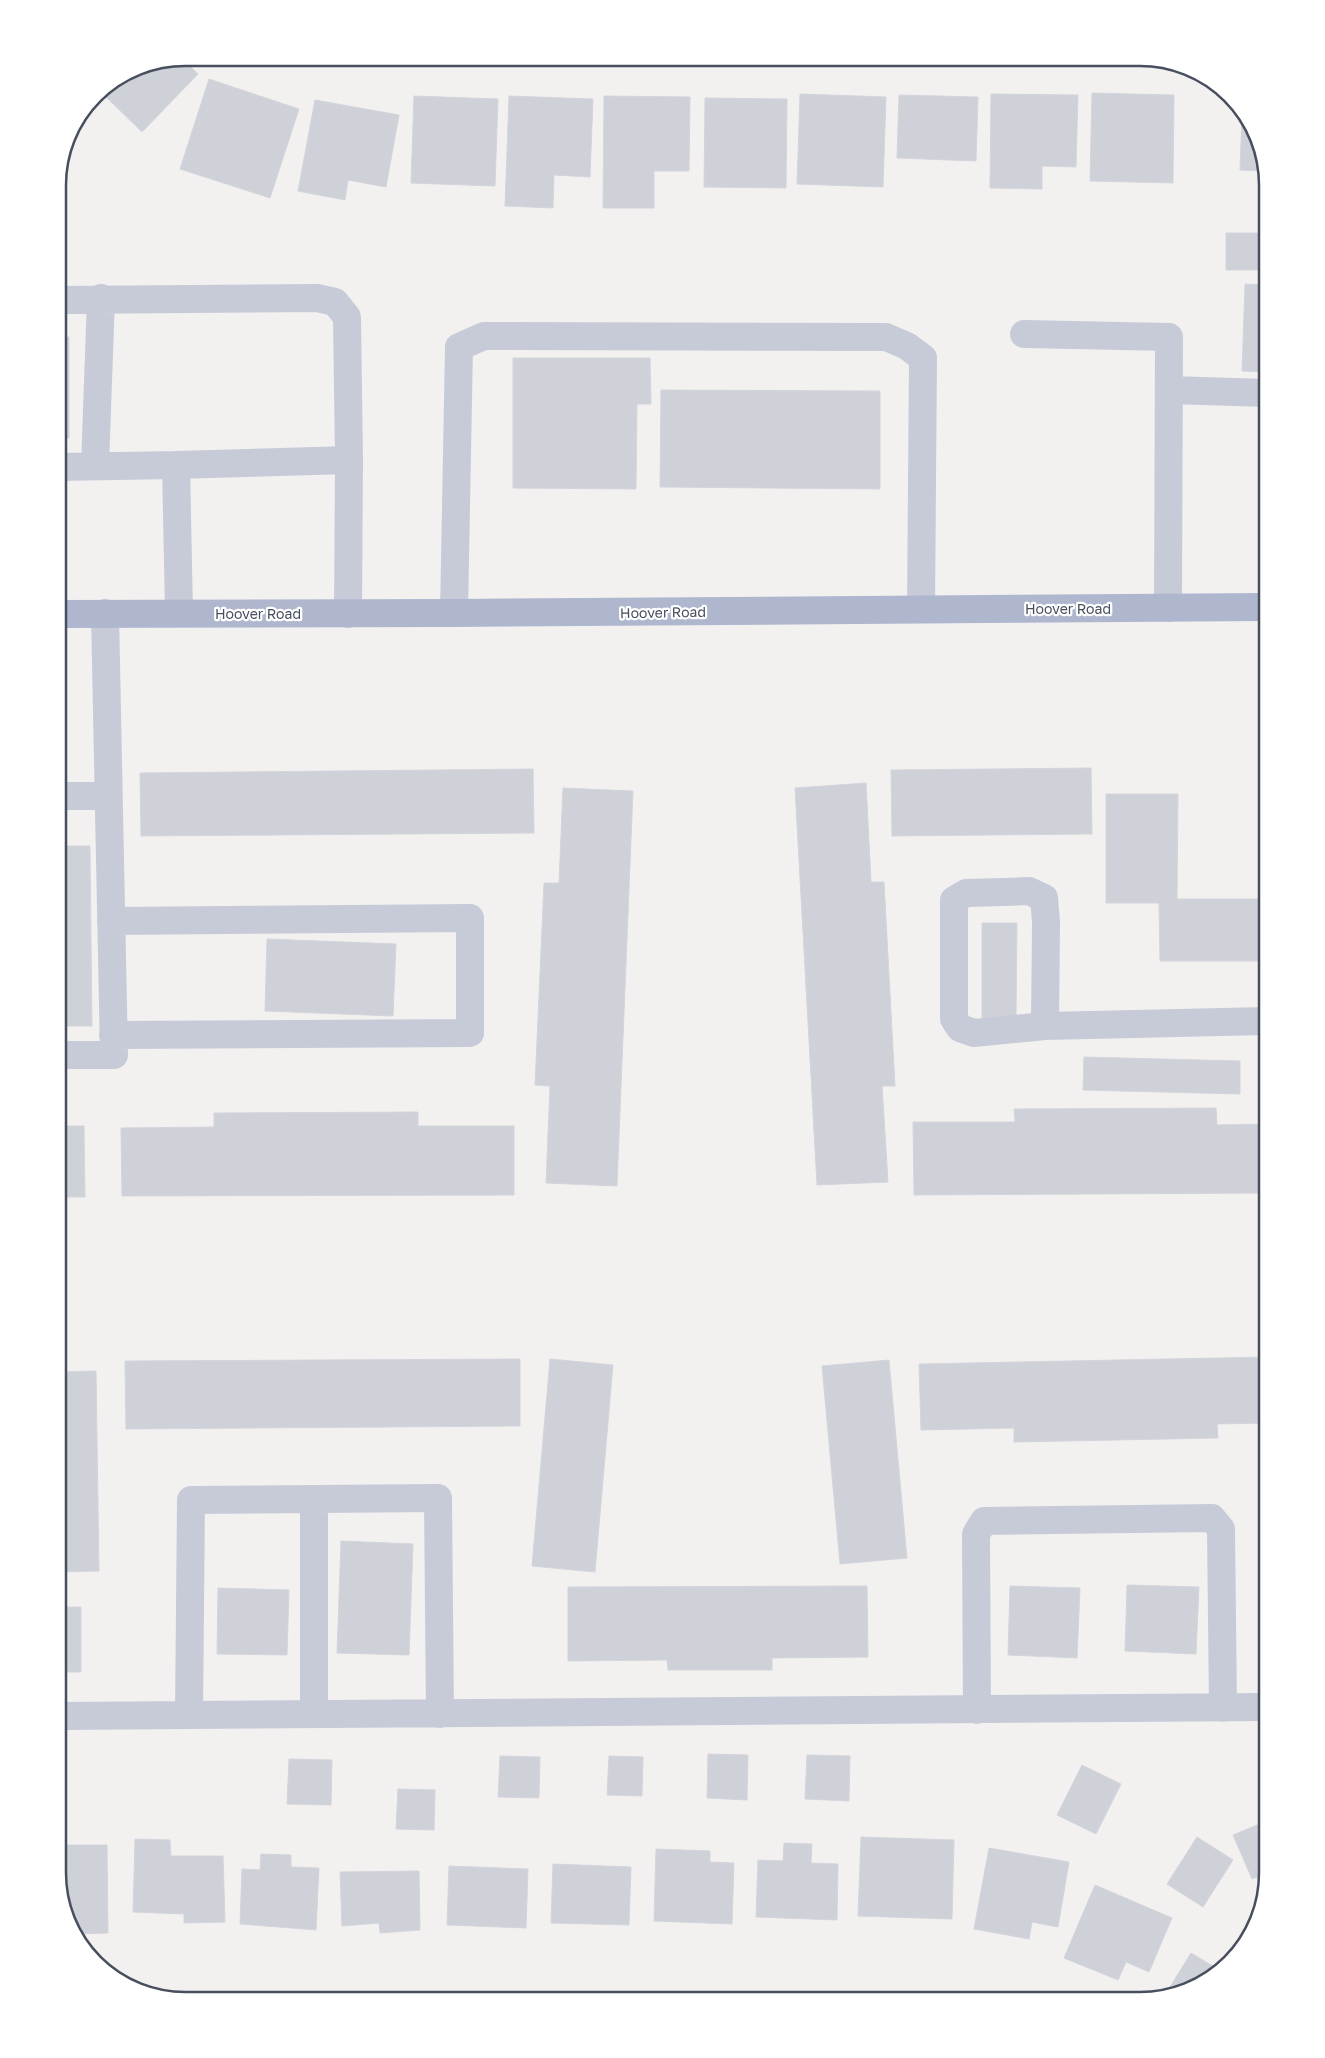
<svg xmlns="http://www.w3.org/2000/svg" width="1325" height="2058" viewBox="0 0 1325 2058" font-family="'Golos Text',sans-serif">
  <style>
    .building { fill: #cfd1d8; stroke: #d4d4dc }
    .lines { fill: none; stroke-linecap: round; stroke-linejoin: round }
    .minor { stroke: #c7cbd8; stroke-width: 28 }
    .major { stroke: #afb7cf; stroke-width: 28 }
    .labels { text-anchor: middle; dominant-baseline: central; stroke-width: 4.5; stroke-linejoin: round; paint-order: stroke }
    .street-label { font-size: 14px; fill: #474e5e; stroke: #fff }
    .rim { fill: none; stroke: #474e5e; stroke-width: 2.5 }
  </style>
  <rect width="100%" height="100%" fill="#f3f1f0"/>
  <path class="building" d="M 182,58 L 198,74 L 142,132 L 100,91 L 137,67 Z
    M 209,79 L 299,109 L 270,198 L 180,169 Z
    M 1092,93 L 1174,95 L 1173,183 L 1090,181 Z
    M 800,94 L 886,97 L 883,187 L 797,184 Z
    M 991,94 L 1078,95 L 1076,167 L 1042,166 L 1042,189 L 990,188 Z
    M 899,95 L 978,97 L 976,161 L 897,158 Z
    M 414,96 L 498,99 L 495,186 L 411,183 Z
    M 509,96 L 593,99 L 590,177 L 554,175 L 553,208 L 505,206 Z
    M 604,96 L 690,97 L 689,171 L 654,171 L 654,208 L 603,208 Z
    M 705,98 L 787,99 L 786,188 L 704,187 Z
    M 315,100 L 399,115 L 386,187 L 348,180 L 345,200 L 298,191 Z
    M 1242,115 L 1254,129 L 1264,171 L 1240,170 Z
    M 1261,185 L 1268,186 L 1267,270 L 1226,270 L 1226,233 L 1261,233 Z
    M 1245,284 L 1267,285 L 1267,372 L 1242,371 Z
    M 58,337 L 69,337 L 69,438 L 58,438 Z
    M 513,358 L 650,358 L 651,404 L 637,404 L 636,489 L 513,488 Z
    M 661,390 L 880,391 L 880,489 L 660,487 Z
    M 1091,768 L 1092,834 L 892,836 L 891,770 Z
    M 533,769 L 534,833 L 141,836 L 140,773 Z
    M 866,783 L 871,882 L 884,882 L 895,1086 L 882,1086 L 888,1182 L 817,1185 L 795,788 Z
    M 563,788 L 633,791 L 617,1186 L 546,1183 L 550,1086 L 535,1085 L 544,883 L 559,883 Z
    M 1106,794 L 1178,794 L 1177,899 L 1267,899 L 1267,961 L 1160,961 L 1159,903 L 1106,903 Z
    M 58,846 L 90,846 L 92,1026 L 58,1026 Z
    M 982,923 L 1017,923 L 1016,1020 L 982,1020 Z
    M 267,939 L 396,944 L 393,1016 L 265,1011 Z
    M 1084,1057 L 1240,1061 L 1240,1094 L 1083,1090 Z
    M 1216,1108 L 1217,1125 L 1267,1124 L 1267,1193 L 914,1195 L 913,1122 L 1015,1122 L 1014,1109 Z
    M 418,1112 L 418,1126 L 514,1126 L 514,1195 L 122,1196 L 121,1128 L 214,1127 L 214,1113 Z
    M 58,1126 L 84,1126 L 85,1197 L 58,1197 Z
    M 1267,1357 L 1267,1423 L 1217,1424 L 1218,1438 L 1014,1442 L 1014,1428 L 921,1430 L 919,1364 Z
    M 520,1359 L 520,1426 L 126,1429 L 125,1361 Z
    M 550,1359 L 613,1365 L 595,1572 L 532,1566 Z
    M 889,1360 L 907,1558 L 840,1564 L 822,1366 Z
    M 96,1371 L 99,1571 L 58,1572 L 58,1372 Z
    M 341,1541 L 413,1544 L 409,1655 L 337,1653 Z
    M 1127,1585 L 1199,1587 L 1196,1654 L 1125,1651 Z
    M 867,1586 L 868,1657 L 772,1658 L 772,1670 L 668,1670 L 667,1660 L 568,1661 L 568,1587 Z
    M 1010,1586 L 1080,1588 L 1077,1658 L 1008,1655 Z
    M 218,1588 L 289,1590 L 287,1655 L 217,1654 Z
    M 58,1607 L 81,1607 L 81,1672 L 58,1672 Z
    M 708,1754 L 748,1755 L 747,1800 L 707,1798 Z
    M 807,1755 L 850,1756 L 849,1801 L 805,1799 Z
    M 500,1756 L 540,1757 L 539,1798 L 498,1797 Z
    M 609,1756 L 643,1757 L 642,1796 L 607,1795 Z
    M 289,1759 L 332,1760 L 331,1805 L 287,1804 Z
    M 1082,1765 L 1121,1784 L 1096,1834 L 1057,1815 Z
    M 398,1789 L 435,1790 L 434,1830 L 396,1829 Z
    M 1267,1821 L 1267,1873 L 1252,1879 L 1233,1835 Z
    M 861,1837 L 954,1840 L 952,1919 L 858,1916 Z
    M 1197,1837 L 1233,1860 L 1203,1907 L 1167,1884 Z
    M 135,1839 L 170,1840 L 171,1856 L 223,1856 L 225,1922 L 184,1923 L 184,1914 L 133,1912 Z
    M 784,1843 L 812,1844 L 811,1863 L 838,1864 L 837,1920 L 756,1917 L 758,1860 L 783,1861 Z
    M 58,1845 L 107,1845 L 108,1933 L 75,1934 L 71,1929 L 58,1872 Z
    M 989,1848 L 1069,1862 L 1058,1927 L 1032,1922 L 1029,1939 L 974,1929 Z
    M 656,1849 L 710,1851 L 710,1862 L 734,1863 L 732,1924 L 654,1921 Z
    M 261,1854 L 291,1855 L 291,1867 L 319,1868 L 316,1930 L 240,1924 L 242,1869 L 260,1870 Z
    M 553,1864 L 631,1867 L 629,1925 L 551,1923 Z
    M 449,1866 L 528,1869 L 526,1928 L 447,1925 Z
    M 419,1871 L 420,1930 L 380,1933 L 379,1923 L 342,1926 L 340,1872 Z
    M 1095,1885 L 1172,1918 L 1149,1972 L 1126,1962 L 1118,1980 L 1064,1958 Z
    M 1191,1953 L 1216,1968 L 1196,1987 L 1165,1995 Z"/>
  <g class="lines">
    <path class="minor" d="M 58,300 L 317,298 L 335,302 L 347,317 L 349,460 L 348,614
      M 1024,334 L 1169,337 L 1168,608
      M 1170,390 L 1267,393
      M 176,465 L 349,460
      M 95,466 L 101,298
      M 58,467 L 176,465 L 179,612
      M 454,613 L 459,347 L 484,336 L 886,337 L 907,346 L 923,358 L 921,609
      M 58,796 L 108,796
      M 111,921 L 470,918 L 470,1033 L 113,1035
      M 1045,1026 L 1046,922 L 1044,898 L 1029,891 L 1004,892 L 966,893 L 954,900 L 954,1019 L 960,1028 L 974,1033 L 1045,1026 L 1267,1021
      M 58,1055 L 114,1055 L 105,613
      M 314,1500 L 314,1714
      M 977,1710 L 976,1534 L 984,1521 L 1212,1518 L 1221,1529 L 1223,1708
      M 189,1715 L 191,1500 L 438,1498 L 440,1714
      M 58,1716 L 1267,1707"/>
    <path class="major" d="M 58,614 L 454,613 L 1267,607"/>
  </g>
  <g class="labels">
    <g class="street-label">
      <text x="1068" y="608">Hoover Road</text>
      <text transform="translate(663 612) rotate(-1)">Hoover Road</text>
      <text x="258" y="613">Hoover Road</text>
    </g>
  </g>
  <path d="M0 0H1325V2058H0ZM185 66H1140A119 119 0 0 1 1259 185V1873A119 119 0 0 1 1140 1992H185A119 119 0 0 1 66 1873V185A119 119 0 0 1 185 66Z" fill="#fff" fill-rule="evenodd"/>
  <path class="rim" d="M185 66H1140A119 119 0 0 1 1259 185V1873A119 119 0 0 1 1140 1992H185A119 119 0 0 1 66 1873V185A119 119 0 0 1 185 66Z"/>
</svg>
